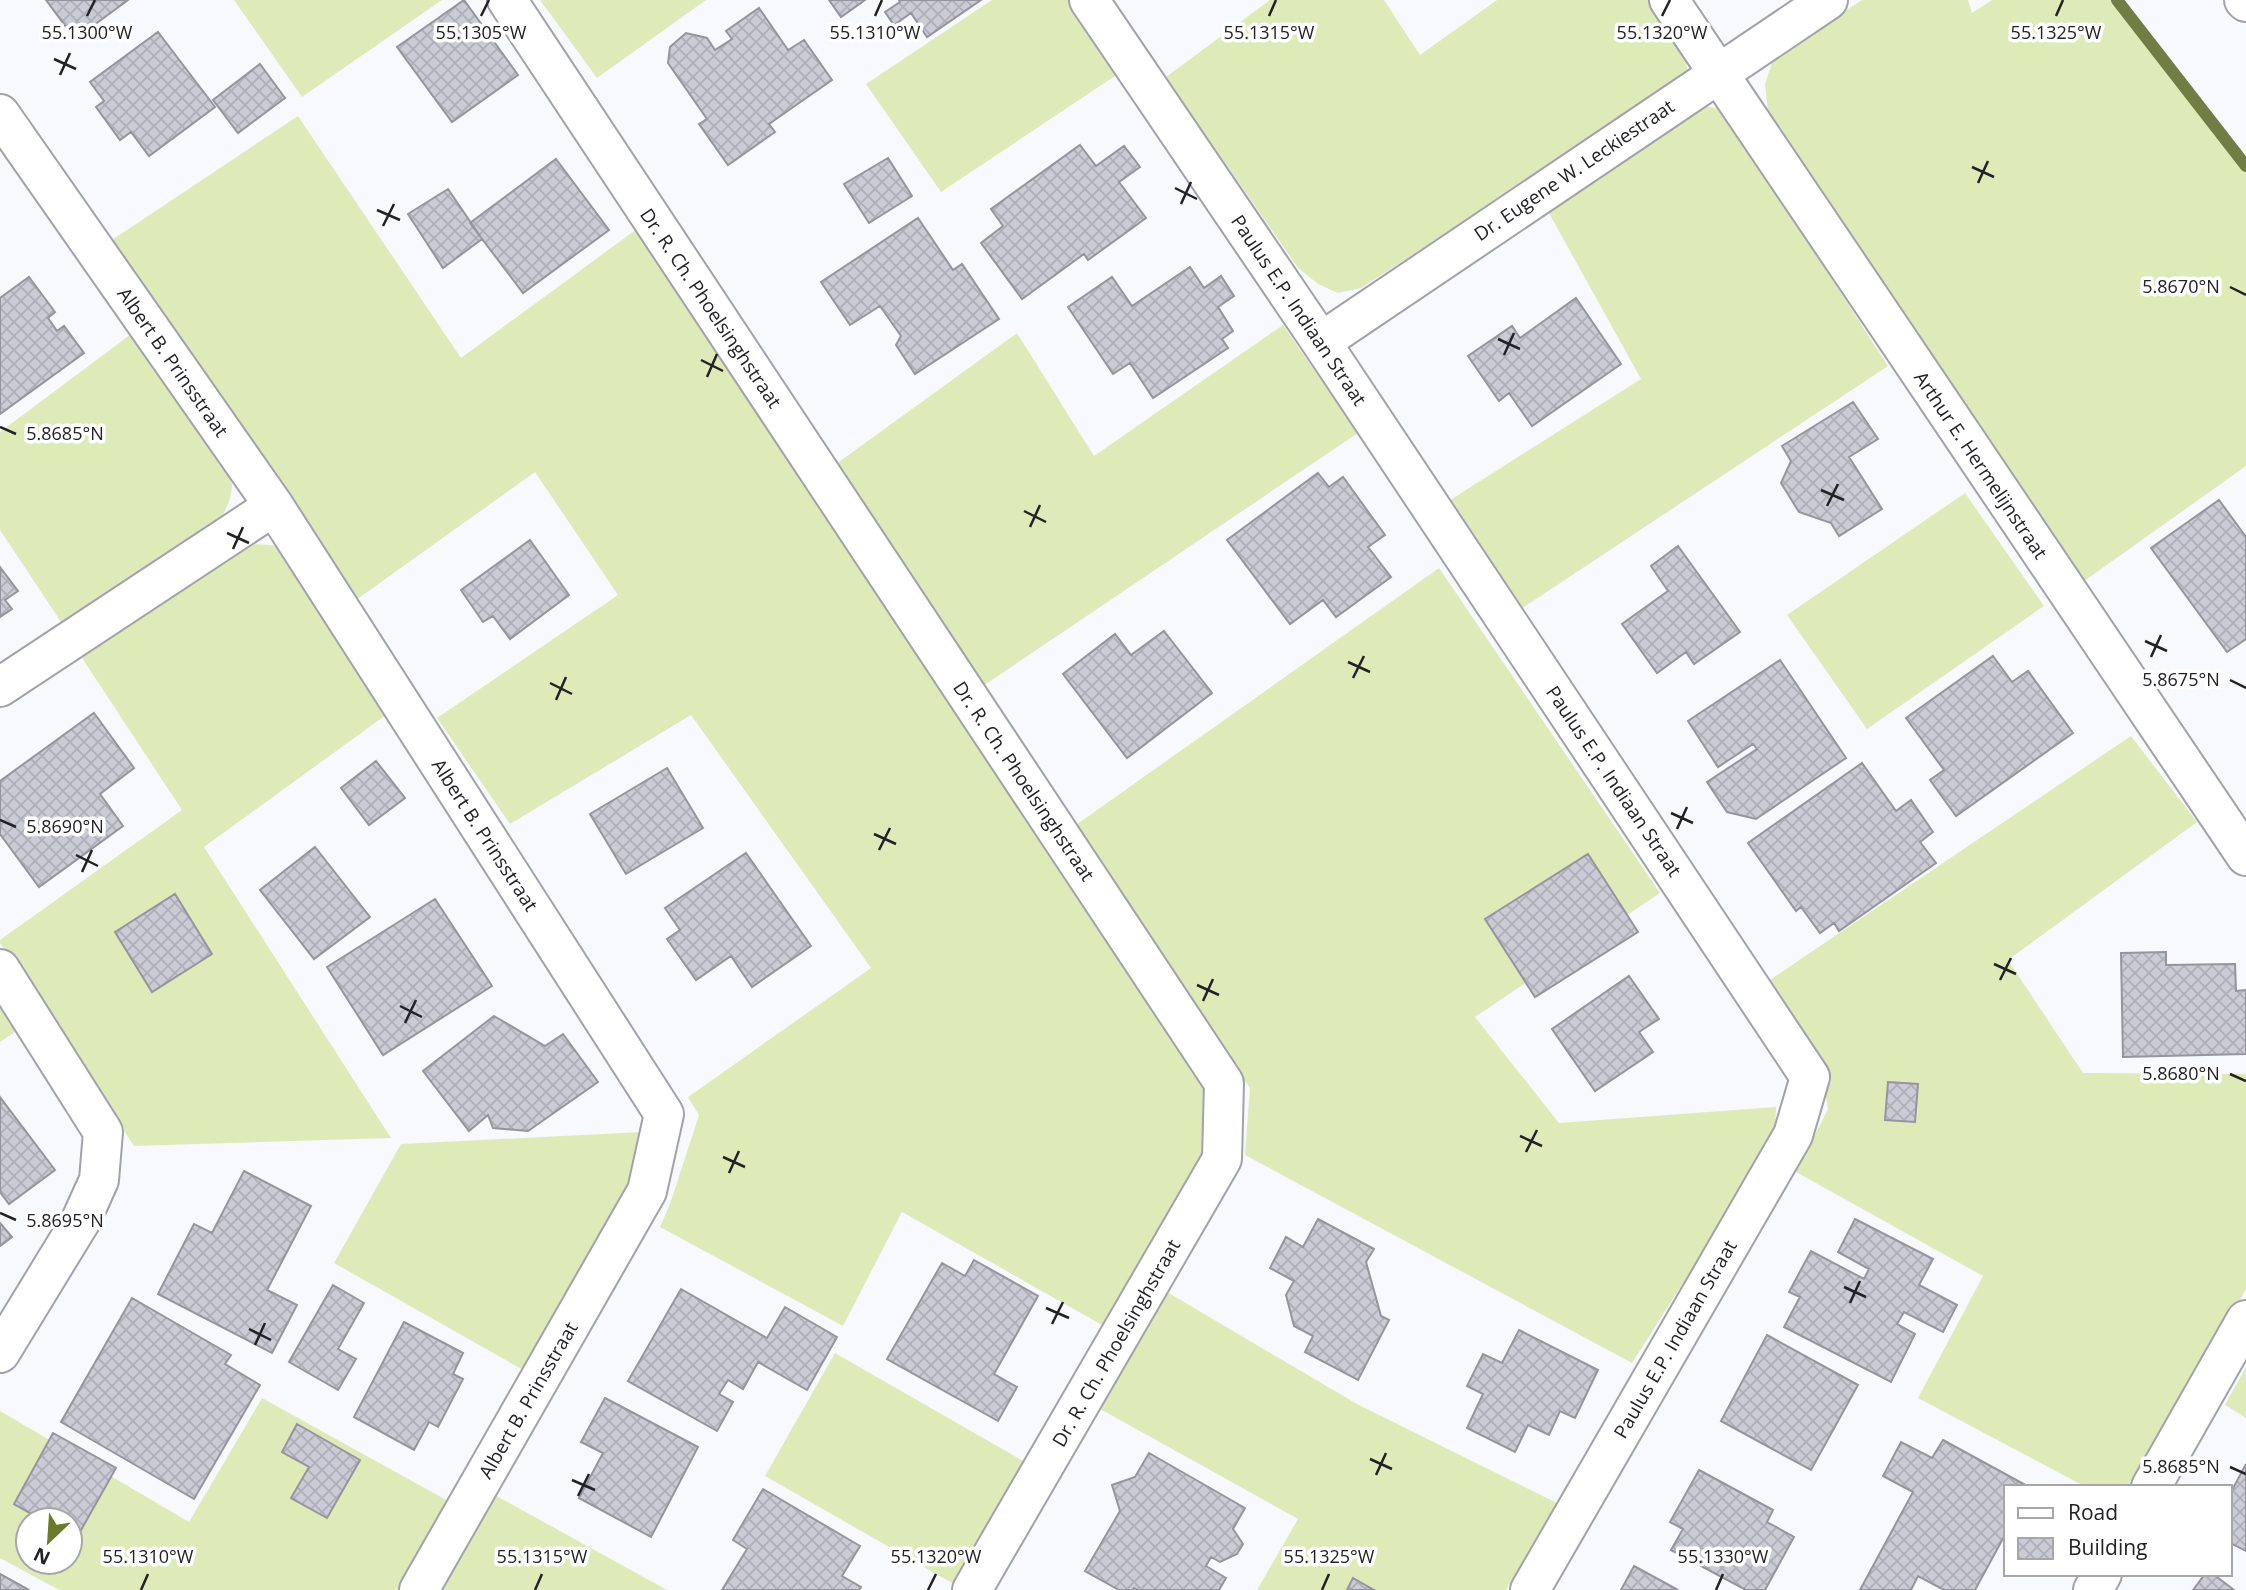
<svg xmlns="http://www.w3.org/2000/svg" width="2246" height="1590" viewBox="0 0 2246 1590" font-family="'Open Sans',sans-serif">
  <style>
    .grass { fill: #deebb9; fill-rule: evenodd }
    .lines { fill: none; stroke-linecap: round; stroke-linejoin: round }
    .stream { stroke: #707e46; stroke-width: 12 }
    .building { fill: url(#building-cross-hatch); stroke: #95949f; stroke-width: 2 }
    .minor-casing { stroke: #a2a1ac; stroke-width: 42 }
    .minor { stroke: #fff; stroke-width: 38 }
    .ticks { fill: none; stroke: #222126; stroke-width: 2.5 }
    .labels { text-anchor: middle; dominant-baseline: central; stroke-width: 7; stroke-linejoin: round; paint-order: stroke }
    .street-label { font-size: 19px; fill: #222126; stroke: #fff }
    .ticks-label { font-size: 18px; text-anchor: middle; fill: #222126; stroke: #fff; stroke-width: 7; stroke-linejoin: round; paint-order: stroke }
  </style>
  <defs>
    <pattern id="building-cross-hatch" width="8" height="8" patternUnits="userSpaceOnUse" patternTransform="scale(1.75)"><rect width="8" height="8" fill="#cbcbd6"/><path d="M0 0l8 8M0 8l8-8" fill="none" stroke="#aeaeb8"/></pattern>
  </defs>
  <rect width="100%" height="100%" fill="#f8f8ff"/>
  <path class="grass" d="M 234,0 L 442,0 L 302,97 Z
    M 540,0 L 706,0 L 597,78 Z
    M 992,0 L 1073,0 L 1121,72 L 941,192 L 866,84 Z
    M 1270,0 L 1384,0 L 1420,55 L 1497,0 L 1652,0 L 1686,51 L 1687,70 L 1669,89 L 1361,288 L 1338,293 L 1318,284 L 1298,268 L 1166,77 Z
    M 1862,0 L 1968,0 L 1972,13 L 1992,0 L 2117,0 L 2246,166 L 2246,466 L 2080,584 L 1768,112 L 1765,84 L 1774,56 Z
    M 1695,105 L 1717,108 L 1729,120 L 1888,366 L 1518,611 L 1447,502 L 1641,379 L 1545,206 Z
    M 298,116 L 461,358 L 641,226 L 1194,1064 L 1212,1101 L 1210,1136 L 1199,1170 L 1102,1325 L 902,1212 L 843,1326 L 660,1227 L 670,1204 L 699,1115 L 688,1097 L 871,968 L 691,715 L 510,824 L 437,718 L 618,595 L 535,472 L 356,600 L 112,240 Z
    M 1283,325 L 1358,433 L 983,686 L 836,464 L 1017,333 L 1094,456 Z
    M 134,332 C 152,357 234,464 232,486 C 231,505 220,520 211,535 L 67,631 L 0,530 L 0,432 Z
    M 1965,493 L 2044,606 L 1867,729 L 1787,615 Z
    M 251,544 L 273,545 L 292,558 L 390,712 L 204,847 L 391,1138 L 134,1146 L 0,943 L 0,940 L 182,810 L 82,658 Z
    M 1439,568 L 1660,893 L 1475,1017 L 1559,1123 L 1776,1107 L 1775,1139 L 1632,1363 L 1245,1155 L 1250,1088 L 1073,827 Z
    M 2131,736 L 2197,822 L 2008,960 L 2083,1073 L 2246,1074 L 2246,1289 L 2133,1487 L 2086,1487 L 1918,1398 L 1983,1276 L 1796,1172 L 1828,1109 L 1821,1065 L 1767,982 Z
    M 0,1008 L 15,1032 L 0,1042 Z
    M 642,1132 L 644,1160 L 525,1371 L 334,1263 L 401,1144 Z
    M 1167,1292 L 1357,1404 L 1557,1503 L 1506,1590 L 1257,1590 L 1298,1519 L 1100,1409 Z
    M 835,1353 L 1030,1465 L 959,1587 L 765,1476 Z
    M 2246,1367 L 2246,1418 L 2225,1405 Z
    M 262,1398 L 448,1501 L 397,1590 L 59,1590 L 0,1558 L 0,1411 L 189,1522 ZM 28,1520 L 70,1520 L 70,1562 L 28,1562 Z
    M 493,1494 L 667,1590 L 438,1590 Z"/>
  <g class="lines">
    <path class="stream" d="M 2117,0 L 2246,166"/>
  </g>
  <path class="building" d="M 46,0 L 128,0 L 75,39 Z
    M 464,0 L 518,75 L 452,122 L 397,47 Z
    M 829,0 L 865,0 L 841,17 Z
    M 899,0 L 981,0 L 927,37 L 911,13 L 894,25 L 885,12 L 900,2 Z
    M 759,8 L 788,50 L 804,40 L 832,80 L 769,124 L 775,132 L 728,165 L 699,124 L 707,119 L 668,63 L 670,47 L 686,33 L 707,38 L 715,50 L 732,39 L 726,31 Z
    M 158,32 L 215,107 L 149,156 L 131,132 L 120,140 L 96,107 L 104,101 L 90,82 Z
    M 260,64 L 285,98 L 238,133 L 213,100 Z
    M 1080,145 L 1096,166 L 1124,146 L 1140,167 L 1119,182 L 1146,218 L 1088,260 L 1084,254 L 1022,299 L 981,243 L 1003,226 L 991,209 Z
    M 888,158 L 912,196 L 869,223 L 844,184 Z
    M 556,159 L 609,230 L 523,293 L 470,223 Z
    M 448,189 L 482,239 L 443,268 L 408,214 Z
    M 918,218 L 953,270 L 962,264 L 999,319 L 915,374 L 896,345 L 901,336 L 880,306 L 850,325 L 821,282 Z
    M 1190,267 L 1204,288 L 1221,276 L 1234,296 L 1218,307 L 1233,331 L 1222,339 L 1228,348 L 1153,398 L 1130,363 L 1113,374 L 1068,307 L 1112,277 L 1132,306 Z
    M 29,277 L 55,312 L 48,318 L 57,331 L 64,326 L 84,353 L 0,414 L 0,298 Z
    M 1576,298 L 1621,364 L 1532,426 L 1509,393 L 1499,401 L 1468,356 L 1512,326 L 1520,338 Z
    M 1853,402 L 1878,439 L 1849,457 L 1882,509 L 1839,536 L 1831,523 L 1799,512 L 1781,483 L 1791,461 L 1782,446 Z
    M 1318,473 L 1329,487 L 1343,477 L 1385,535 L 1368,547 L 1391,577 L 1336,617 L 1323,600 L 1290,624 L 1227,540 Z
    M 2219,500 L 2246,537 L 2246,639 L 2227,652 L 2151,548 Z
    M 530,540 L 569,595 L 510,639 L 493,616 L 483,622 L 461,590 Z
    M 1678,546 L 1740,632 L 1694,664 L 1686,652 L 1657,673 L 1622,624 L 1668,591 L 1651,566 Z
    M 0,567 L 18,591 L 5,600 L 12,609 L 0,617 Z
    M 1164,631 L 1212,693 L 1127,758 L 1063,674 L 1115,634 L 1131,655 Z
    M 1993,656 L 2012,682 L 2028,671 L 2073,733 L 1956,816 L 1930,780 L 1944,770 L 1906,718 Z
    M 1780,660 L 1846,758 L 1756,819 L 1727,812 L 1707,782 L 1757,749 L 1753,744 L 1718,767 L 1688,721 Z
    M 94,713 L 134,768 L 100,794 L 123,826 L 39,887 L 0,834 L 0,781 Z
    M 376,761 L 405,798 L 369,825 L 341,788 Z
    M 1862,763 L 1896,811 L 1911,800 L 1933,832 L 1920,842 L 1936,863 L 1839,931 L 1834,923 L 1820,933 L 1801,907 L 1796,911 L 1748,843 Z
    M 667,768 L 703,828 L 626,874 L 590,814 Z
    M 315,847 L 370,917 L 314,959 L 260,890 Z
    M 746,853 L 811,946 L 752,987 L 731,956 L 696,980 L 667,939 L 680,930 L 665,908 Z
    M 1588,854 L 1638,932 L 1535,997 L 1485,919 Z
    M 175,894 L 212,954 L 152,992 L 115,932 Z
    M 435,899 L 492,986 L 383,1055 L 327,967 Z
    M 2166,952 L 2166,965 L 2235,964 L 2236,991 L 2246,990 L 2246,1054 L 2123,1057 L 2121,953 Z
    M 1629,976 L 1659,1019 L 1639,1032 L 1653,1052 L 1595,1091 L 1552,1029 Z
    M 494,1016 L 545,1046 L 563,1034 L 598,1082 L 528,1131 L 493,1128 L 488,1115 L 469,1131 L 423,1071 Z
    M 1888,1082 L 1918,1084 L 1915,1122 L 1885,1120 Z
    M 0,1097 L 55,1170 L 9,1204 L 0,1192 Z
    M 244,1171 L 311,1206 L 267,1290 L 297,1305 L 272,1353 L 158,1294 L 194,1224 L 212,1233 Z
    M 1318,1219 L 1374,1249 L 1366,1262 L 1381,1316 L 1389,1320 L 1358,1380 L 1305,1352 L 1313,1336 L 1294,1326 L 1286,1295 L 1294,1281 L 1270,1268 L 1286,1237 L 1303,1247 Z
    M 1855,1219 L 1933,1259 L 1919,1285 L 1957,1305 L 1943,1332 L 1904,1312 L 1897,1324 L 1915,1334 L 1891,1382 L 1784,1327 L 1800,1297 L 1789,1292 L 1811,1251 L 1864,1279 L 1869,1269 L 1838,1252 Z
    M 0,1223 L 12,1237 L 0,1246 Z
    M 974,1260 L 1038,1296 L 994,1374 L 1017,1387 L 998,1421 L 887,1359 L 942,1263 L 965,1276 Z
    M 333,1285 L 364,1303 L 338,1349 L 356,1359 L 338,1390 L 289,1362 Z
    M 681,1289 L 767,1338 L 785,1307 L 837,1337 L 807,1390 L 758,1362 L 743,1389 L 728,1380 L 719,1394 L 733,1402 L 717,1431 L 628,1381 Z
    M 132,1298 L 231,1355 L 225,1364 L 260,1385 L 194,1499 L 61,1422 Z
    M 404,1322 L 463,1353 L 453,1374 L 463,1379 L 438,1427 L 429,1422 L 414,1450 L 354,1417 Z
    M 1519,1330 L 1598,1370 L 1575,1418 L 1560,1411 L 1549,1435 L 1528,1425 L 1515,1452 L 1467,1428 L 1483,1394 L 1467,1386 L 1483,1354 L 1502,1363 Z
    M 1767,1335 L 1858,1385 L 1811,1470 L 1721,1421 Z
    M 605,1398 L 698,1447 L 651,1537 L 579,1498 L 603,1453 L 581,1442 Z
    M 297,1424 L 360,1460 L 327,1518 L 291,1498 L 309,1467 L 282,1452 Z
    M 53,1433 L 116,1468 L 76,1539 L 70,1535 L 70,1520 L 42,1520 L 14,1504 Z
    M 1943,1440 L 2029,1487 L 2006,1487 L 2006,1533 L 1975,1590 L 1944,1590 L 1918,1576 L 1911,1590 L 1860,1590 L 1913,1492 L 1883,1476 L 1901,1442 L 1932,1458 Z
    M 1149,1453 L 1245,1508 L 1233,1529 L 1243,1544 L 1237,1554 L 1220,1562 L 1211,1557 L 1206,1566 L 1226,1578 L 1219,1590 L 1138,1590 L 1134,1588 L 1133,1590 L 1119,1590 L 1085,1571 L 1120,1511 L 1112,1485 L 1135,1477 Z
    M 2246,1464 L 2246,1551 L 2230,1543 L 2230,1494 Z
    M 1699,1470 L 1773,1510 L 1767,1522 L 1794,1537 L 1765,1590 L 1746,1590 L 1671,1550 L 1683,1529 L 1670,1522 Z
    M 763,1489 L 860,1546 L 842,1576 L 861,1587 L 859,1590 L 722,1590 L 747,1549 L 733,1540 Z
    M 1634,1566 L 1678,1590 L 1621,1590 Z
    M 0,1574 L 29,1590 L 0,1590 Z
    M 2205,1574 L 2213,1574 L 2234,1590 L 2193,1590 Z
    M 1353,1578 L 1374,1590 L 1347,1590 Z"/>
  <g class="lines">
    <defs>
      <path id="minor" d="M 507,0 L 1224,1083 L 1222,1159 L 972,1590
        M 1089,0 L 1321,342 L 1810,1077 L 1793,1135 L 1530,1590
        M 1669,0 L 2246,856
        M 2244,0 L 2246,2
        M 0,114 L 274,506 L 664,1114 L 647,1191 L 419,1590
        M 1321,342 L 1828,0
        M 0,687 L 274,506
        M 0,969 L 103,1132 L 99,1180 L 80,1222 L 0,1353
        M 2151,1487 L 2246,1320
        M 2093,1590 L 2102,1574"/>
    </defs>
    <use href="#minor" class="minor-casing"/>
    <use href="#minor" class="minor"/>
  </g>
  <path class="ticks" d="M 87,16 L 95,0M 481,16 L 489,0M 875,16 L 882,0M 1269,16 L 1276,0M 1662,16 L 1670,0M 2056,16 L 2063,0M 54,59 L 76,69M 60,75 L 70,53M 1972,167 L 1994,177M 1978,183 L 1988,161M 1175,188 L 1197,199M 1181,204 L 1191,182M 377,210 L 400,220M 383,226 L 394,204M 2230,287 L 2246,295M 1498,339 L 1520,349M 1504,355 L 1514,333M 701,360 L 723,371M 707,377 L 717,354M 0,427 L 16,434M 1821,490 L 1844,500M 1827,506 L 1838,484M 1024,511 L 1046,522M 1030,527 L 1040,505M 227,533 L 249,543M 233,549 L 243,527M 2145,641 L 2167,651M 2151,657 L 2161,635M 1348,662 L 1370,672M 1353,678 L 1364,656M 2230,680 L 2246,688M 550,683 L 572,694M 556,700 L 566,677M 1671,813 L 1693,823M 0,820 L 16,827M 1677,829 L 1687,807M 874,834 L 896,844M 879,850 L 890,828M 76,855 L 98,866M 82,872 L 92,850M 1994,964 L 2016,974M 2000,980 L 2011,958M 1197,985 L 1219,995M 1203,1001 L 1213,979M 400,1006 L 422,1017M 405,1023 L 416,1000M 2230,1074 L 2246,1081M 1520,1136 L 1542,1146M 1526,1152 L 1537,1130M 723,1157 L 745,1167M 729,1173 L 739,1151M 0,1213 L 16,1220M 1844,1287 L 1866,1297M 1850,1303 L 1860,1281M 1046,1308 L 1069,1318M 1052,1324 L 1063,1302M 249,1329 L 271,1340M 255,1345 L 265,1323M 1370,1459 L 1392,1469M 2230,1467 L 2246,1474M 1376,1475 L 1386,1453M 572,1480 L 595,1490M 578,1496 L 589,1474M 141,1590 L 148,1574M 535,1590 L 542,1574M 928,1590 L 936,1574M 1322,1590 L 1329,1574M 1716,1590 L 1723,1574"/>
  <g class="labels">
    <g class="street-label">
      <text transform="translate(1574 170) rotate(-34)">Dr. Eugene W. Leckiestraat</text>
      <text transform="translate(711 308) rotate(56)">Dr. R. Ch. Phoelsinghstraat</text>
      <text transform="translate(1299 310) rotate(56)">Paulus E.P. Indiaan Straat</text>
      <text transform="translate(173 362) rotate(55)">Albert B. Prinsstraat</text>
      <text transform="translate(1981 465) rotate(56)">Arthur E. Hermelijnstraat</text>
      <text transform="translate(1024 781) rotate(56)">Dr. R. Ch. Phoelsinghstraat</text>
      <text transform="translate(1614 781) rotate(56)">Paulus E.P. Indiaan Straat</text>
      <text transform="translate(485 835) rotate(57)">Albert B. Prinsstraat</text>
      <text transform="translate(1675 1339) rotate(-60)">Paulus E.P. Indiaan Straat</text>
      <text transform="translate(1116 1343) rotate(-60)">Dr. R. Ch. Phoelsinghstraat</text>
      <text transform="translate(528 1400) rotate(-60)">Albert B. Prinsstraat</text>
    </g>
  </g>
  <g class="ticks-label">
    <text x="87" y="39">55.1300°W</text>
    <text x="481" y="39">55.1305°W</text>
    <text x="875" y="39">55.1310°W</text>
    <text x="1269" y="39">55.1315°W</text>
    <text x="1662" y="39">55.1320°W</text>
    <text x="2056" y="39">55.1325°W</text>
    <text x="2181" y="293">5.8670°N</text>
    <text x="65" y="440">5.8685°N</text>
    <text x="2181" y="686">5.8675°N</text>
    <text x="65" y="833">5.8690°N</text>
    <text x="2181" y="1080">5.8680°N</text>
    <text x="65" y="1227">5.8695°N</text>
    <text x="2181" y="1473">5.8685°N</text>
    <text x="148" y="1563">55.1310°W</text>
    <text x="542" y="1563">55.1315°W</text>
    <text x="936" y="1563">55.1320°W</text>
    <text x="1329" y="1563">55.1325°W</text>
    <text x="1723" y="1563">55.1330°W</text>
  </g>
  <rect x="2004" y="1485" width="228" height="91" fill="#ffffff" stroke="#a7a6a8" stroke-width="2"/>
  <rect x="2018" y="1508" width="35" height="10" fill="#ffffff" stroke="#a7a6a8" stroke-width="2"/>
  <text x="2068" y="1520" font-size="21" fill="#222126">Road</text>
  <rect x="2018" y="1538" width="35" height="21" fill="url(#building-cross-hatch)" stroke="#a7a6a8" stroke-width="2"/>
  <text x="2068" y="1555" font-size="21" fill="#222126">Building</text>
  <g transform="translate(49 1541) rotate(205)"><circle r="33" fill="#ffffff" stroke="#a7a6a8" stroke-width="2"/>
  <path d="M0-5L12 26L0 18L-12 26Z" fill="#6a7b2a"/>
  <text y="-10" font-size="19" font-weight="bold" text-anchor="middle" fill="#222126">N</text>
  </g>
</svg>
